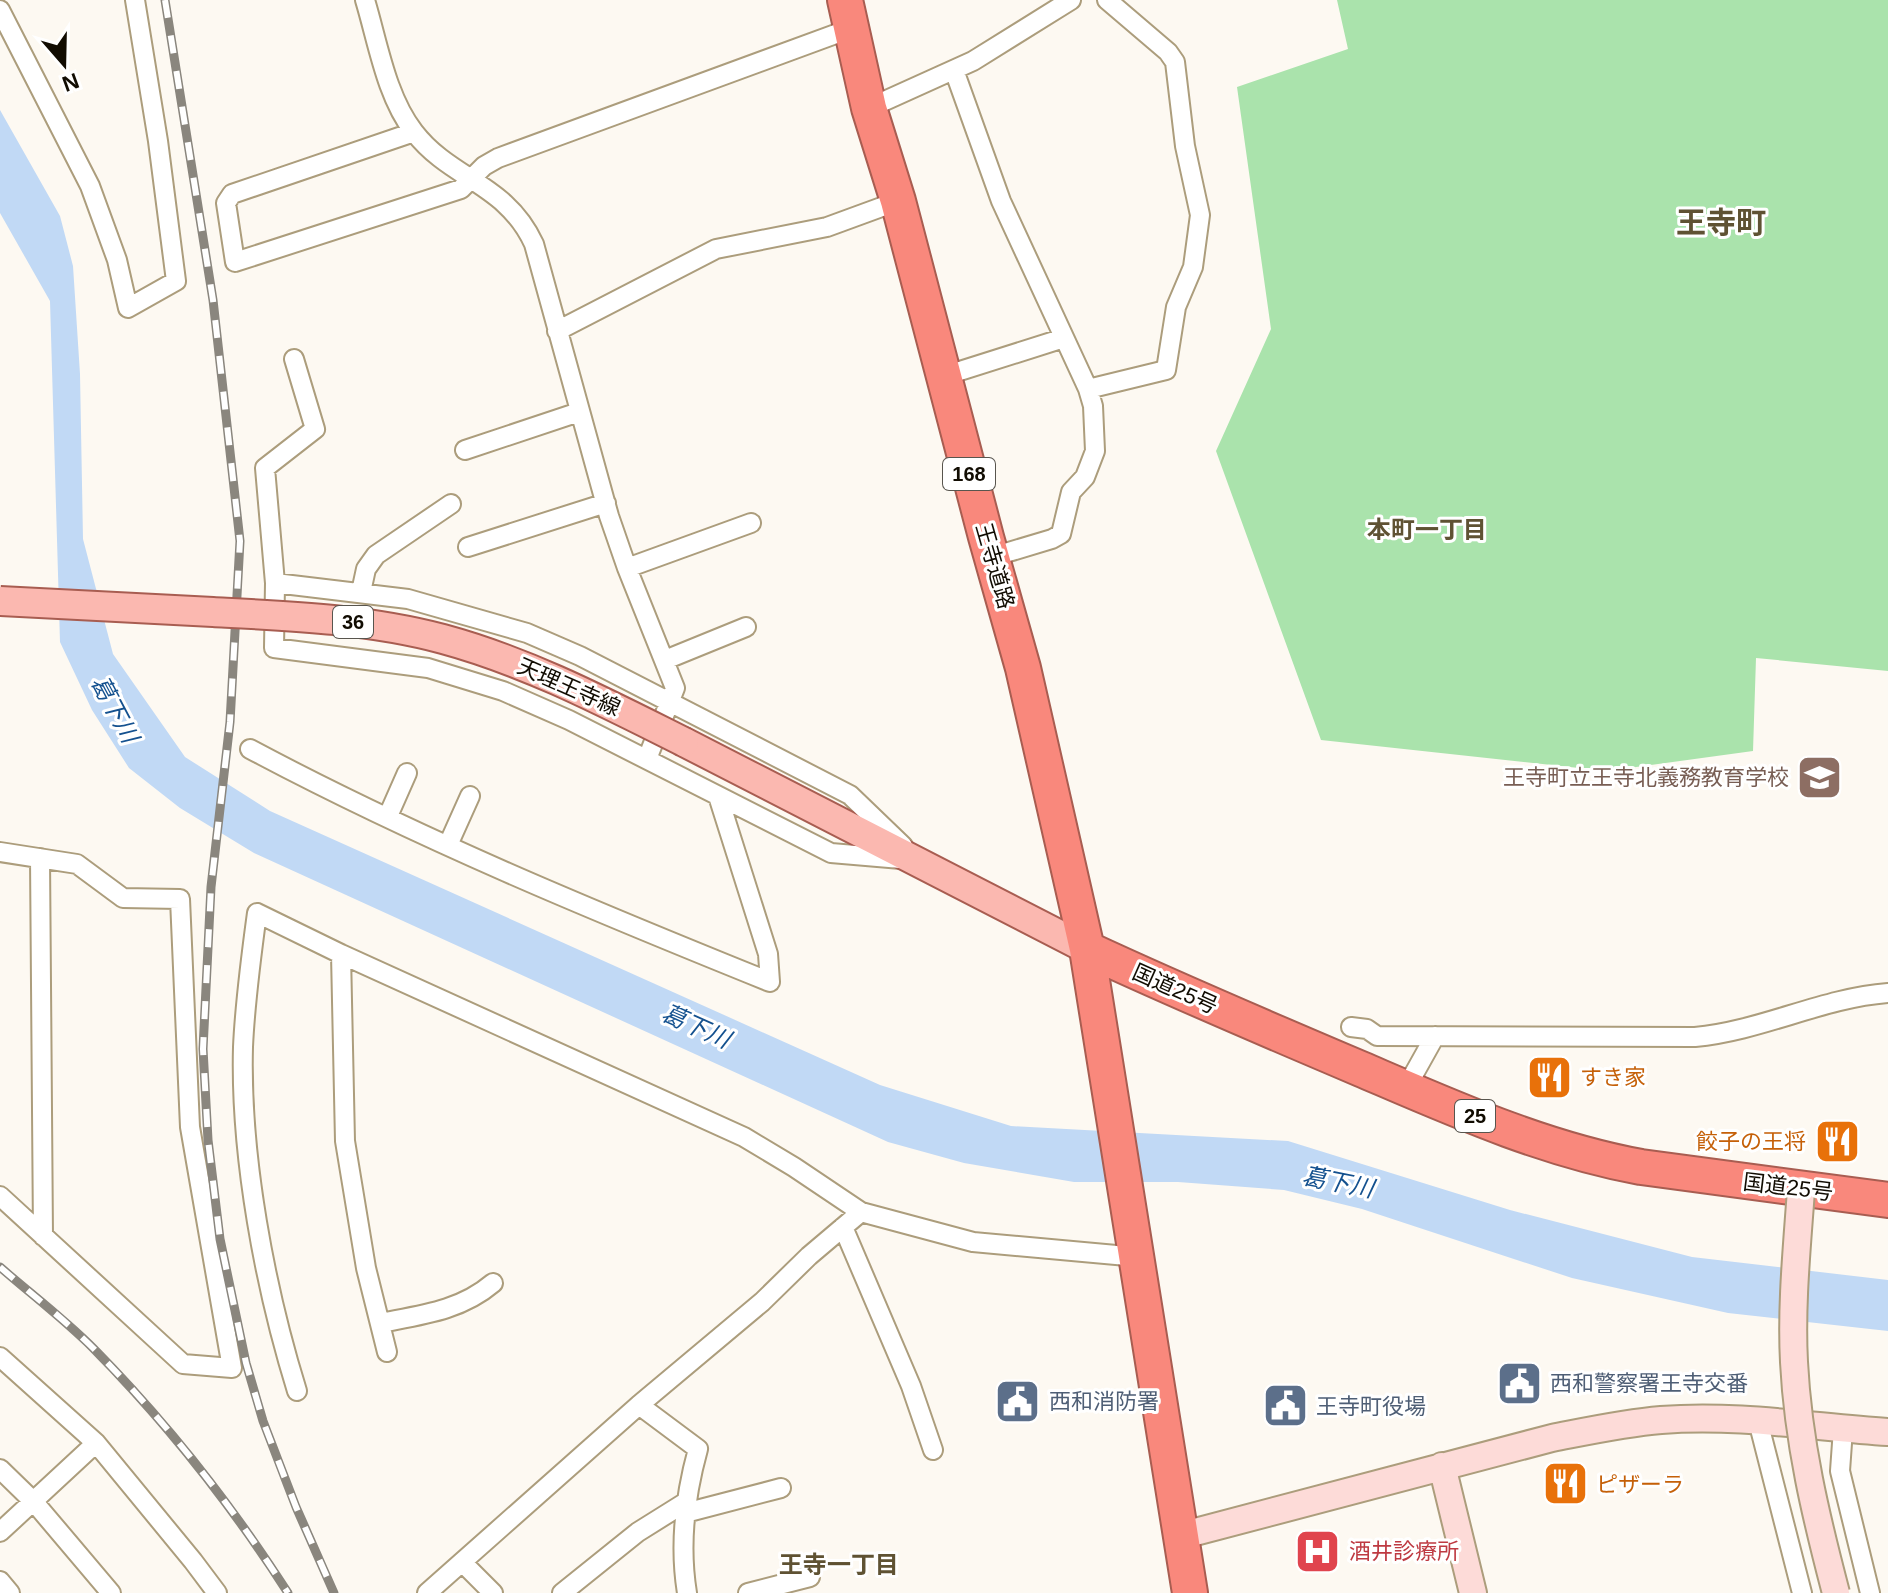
<svg xmlns="http://www.w3.org/2000/svg" width="1888" height="1593" viewBox="0 0 1888 1593" font-family="Arial,'Noto Sans JP',sans-serif">
  <style>
    .green { fill: #aae3ac }
    .water { fill: #c1d9f5 }
    .lines { fill: none; stroke-linecap: round; stroke-linejoin: round }
    .street-casing { stroke: #ac9d7c; stroke-width: 22 }
    .secondary-casing { stroke: #ac9d7c; stroke-width: 30 }
    .primary-casing { stroke: #a85d51; stroke-width: 32 }
    .highway-casing { stroke: #a85d51; stroke-width: 38 }
    .street { stroke: #fff; stroke-width: 18 }
    .secondary { stroke: #fddbd8; stroke-width: 26 }
    .primary { stroke: #fbb8b0; stroke-width: 28 }
    .highway { stroke: #f9887c; stroke-width: 34 }
    .rail-casing { stroke: #8a867e; stroke-width: 9 }
    .rail { stroke: #fff; stroke-width: 6; stroke-dasharray: 18; stroke-linecap: butt }
    .secondary-bridge-casing { stroke: #ac9d7c; stroke-width: 30; stroke-linecap: butt }
    .primary-bridge-casing { stroke: #a85d51; stroke-width: 32; stroke-linecap: butt }
    .secondary-bridge { stroke: #fddbd8; stroke-width: 26 }
    .primary-bridge { stroke: #fbb8b0; stroke-width: 28 }
    .labels { text-anchor: middle; dominant-baseline: central; stroke-width: 6; stroke-linejoin: round; paint-order: stroke }
    .shield { fill: #fff; stroke: #58554e; stroke-width: 2 }
    .shield-label { font-size: 20px; font-weight: bold; fill: #110c02 }
    .street-label { font-size: 22px; fill: #110c02; stroke: #fff }
    .education-label { font-size: 22px; fill: #785e54; stroke: #fff; text-anchor: end }
    .food-label { font-size: 22px; fill: #c56008; stroke: #fff; text-anchor: start }
    .service-label { font-size: 22px; fill: #4e5e75; stroke: #fff; text-anchor: start }
    .health-label { font-size: 22px; fill: #be3a42; stroke: #fff; text-anchor: start }
    .neighbourhood-label { font-size: 24px; font-weight: bold; fill: #5f5233; stroke: #fff }
    .water-label { font-size: 24px; font-style: italic; fill: #14518f; stroke: #fff }
    .district-label { font-size: 30px; font-weight: bold; fill: #5f5233; stroke: #fff }
  </style>
  <rect width="100%" height="100%" fill="#fdf9f2"/>
  <path class="green" d="M 1337,0 L 1888,0 L 1888,671 L 1756,658 L 1753,751 L 1607,771 L 1321,740 L 1216,451 L 1271,329 L 1237,87 L 1348,49 Z"/>
  <path class="water" d="M 0,110 L 60,216 L 73,266 L 80,374 L 83,539 L 113,654 L 185,757 L 270,811 L 880,1085 L 1011,1126 L 1288,1141 L 1510,1210 L 1692,1257 L 1888,1280 L 1888,1331 L 1728,1313 L 1572,1278 L 1362,1209 L 1284,1190 L 1178,1182 L 1074,1182 L 964,1163 L 888,1142 L 254,853 L 180,808 L 129,768 L 92,710 L 60,642 L 50,301 L 0,213 Z"/>
  <g class="lines">
    <defs>
      <path id="street" d="M 365,0 C 378,43 386,96 414,132 C 451,180 506,183 534,244 L 609,516 L 627,568 L 675,688 L 647,759
        M 0,10 L 90,186 L 117,260 L 128,308 L 176,281 L 158,141 L 135,0
        M 954,70 L 1001,201 L 1088,389 L 1093,406 L 1095,451 L 1085,477 L 1071,492 L 1061,534 L 1052,539 L 992,557
        M 869,108 L 973,61 L 1071,0
        M 414,132 L 232,194 L 226,203 L 235,262 L 461,189 L 484,166 L 498,158 L 852,28
        M 557,331 L 716,249 L 827,227 L 898,201
        M 294,359 L 315,429 L 265,468 L 275,583 L 274,648 L 428,668 L 503,691 L 569,720 L 831,853 L 901,859
        M 944,376 L 1064,338
        M 1088,389 L 1166,370 L 1176,307 L 1193,267 L 1200,215 L 1185,146 L 1175,62 L 1168,52 L 1107,0
        M 465,450 L 579,412
        M 468,547 L 606,503
        M 627,568 L 751,523
        M 275,583 L 408,599 L 527,633 L 580,656 L 850,795 L 903,846
        M 361,592 L 366,569 L 376,555 L 451,504
        M 665,660 L 746,627
        M 250,749 C 417,838 594,911 770,982 L 768,954 L 718,796
        M 388,816 L 407,773
        M 448,845 L 470,796
        M 0,852 L 77,864 L 123,898 L 180,899 L 190,1127 L 232,1368 L 183,1364 L 0,1196
        M 40,858 L 43,1236
        M 341,954 L 345,1141 L 366,1268 L 387,1352
        M 1351,1027 L 1367,1029 L 1377,1036 L 1695,1037 C 1761,1031 1822,998 1888,993
        M 1406,1088 L 1435,1036
        M 843,1227 L 911,1386 L 933,1450
        M 380,1323 C 421,1315 460,1311 493,1283
        M 0,1357 L 96,1443 L 193,1561 L 217,1593
        M 297,1391 C 265,1288 240,1156 243,1047 C 245,1002 251,957 257,913 L 341,954 L 744,1137 L 794,1167 L 861,1212 L 973,1242 L 1138,1257
        M 639,1405 L 698,1449 C 685,1496 679,1544 687,1593
        M 1758,1421 L 1802,1593
        M 1843,1429 L 1840,1471 L 1870,1593
        M 0,1469 L 34,1502 L 111,1593
        M 685,1513 L 781,1488
        M 0,1532 L 96,1443
        M 462,1562 L 493,1593
        M 0,1581 L 10,1593
        M 427,1593 L 639,1405 L 762,1302 L 809,1256 L 861,1212
        M 562,1593 L 638,1532 L 686,1502
        M 748,1593 L 810,1577"/>
      <path id="secondary" d="M 1442,1466 L 1473,1593
        M 1180,1536 L 1552,1438 C 1588,1431 1624,1423 1661,1420 C 1737,1414 1813,1427 1888,1432"/>
      <path id="primary" d="M 684,742 L 1087,949"/>
      <path id="highway" d="M 845,0 L 869,108 L 898,201 L 986,537 L 1023,668 L 1087,949 L 1190,1593
        M 1087,949 C 1177,991 1269,1030 1361,1069 C 1452,1108 1543,1149 1641,1167 L 1888,1200"/>
    </defs>
    <use href="#street" class="street-casing"/>
    <use href="#secondary" class="secondary-casing"/>
    <use href="#primary" class="primary-casing"/>
    <use href="#highway" class="highway-casing"/>
    <use href="#street" class="street"/>
    <use href="#secondary" class="secondary"/>
    <use href="#primary" class="primary"/>
    <use href="#highway" class="highway"/>
    <defs>
      <path id="rail" d="M 165,0 L 213,300 L 240,541 L 230,722 L 211,887 L 203,1049 L 208,1140 L 220,1239 L 246,1363 L 263,1421 L 296,1507 L 334,1593
        M 0,1267 C 31,1294 64,1319 93,1348 C 167,1423 231,1504 288,1593"/>
    </defs>
    <use href="#rail" class="rail-casing"/>
    <use href="#rail" class="rail"/>
    <defs>
      <path id="secondary-bridge" d="M 1801,1190 C 1797,1247 1791,1305 1794,1362 C 1798,1442 1816,1517 1836,1593"/>
      <path id="primary-bridge" d="M 0,601 C 71,605 142,609 213,612 C 290,616 368,619 443,639 C 528,662 606,703 684,742"/>
    </defs>
    <use href="#secondary-bridge" class="secondary-bridge-casing"/>
    <use href="#primary-bridge" class="primary-bridge-casing"/>
    <use href="#secondary-bridge" class="secondary-bridge"/>
    <use href="#primary-bridge" class="primary-bridge"/>
  </g>
  <defs>
    <symbol id="school-square" viewBox="-11 -11 22 22"><rect x="-9" y="-9" width="18" height="18" rx="4" fill="#8d6e63" stroke="#fff"/><path d="M0-5L7-2L0 1L-7-2ZM-4 1L0 2.5L4 1V4Q0 6-4 4Z" fill="#fff"/></symbol>
    <symbol id="restaurant-square" viewBox="-11 -11 22 22"><rect x="-9" y="-9" width="18" height="18" rx="4" fill="#e8710a" stroke="#fff"/><path d="M-5-6h1v4h1v-4h1v4h1v-4h1v5L-1.5 .5V6h-2V.5L-5-1ZM5-6V6H3V1.5H1.5Q1.5-4 5-6Z" fill="#fff"/></symbol>
    <symbol id="civic-square" viewBox="-11 -11 22 22"><rect x="-9" y="-9" width="18" height="18" rx="4" fill="#5c6f8a" stroke="#fff"/><path d="M-.6-6.5H3V-4.5H.6V-3L4-1V1h2V6H-6V1h2V-1L-.6-3ZM-1.2 2.5V6h2.4V2.5Z" fill="#fff"/></symbol>
    <symbol id="hospital-square" viewBox="-11 -11 22 22"><rect x="-9" y="-9" width="18" height="18" rx="4" fill="#e0444e" stroke="#fff"/><path d="M-5-5h3v3.5h4V-5h3V5h-3V1.5h-4V5h-3Z" fill="#fff"/></symbol>
  </defs>
  <g fill-rule="evenodd">
    <use href="#school-square" x="1794" y="752" width="51" height="51"/>
    <use href="#restaurant-square" x="1524" y="1052" width="51" height="51"/>
    <use href="#restaurant-square" x="1812" y="1116" width="51" height="51"/>
    <use href="#civic-square" x="1494" y="1358" width="51" height="51"/>
    <use href="#civic-square" x="992" y="1376" width="51" height="51"/>
    <use href="#civic-square" x="1260" y="1380" width="51" height="51"/>
    <use href="#restaurant-square" x="1540" y="1458" width="51" height="51"/>
    <use href="#hospital-square" x="1292" y="1526" width="51" height="51"/>
  </g>
  <g class="labels">
    <g class="shield">
      <rect x="943" y="458" width="52" height="32" rx="6"/>
      <rect x="333" y="606" width="40" height="32" rx="6"/>
      <rect x="1455" y="1100" width="40" height="32" rx="6"/>
    </g>
    <g class="shield-label">
      <text x="969" y="474">168</text>
      <text x="353" y="622">36</text>
      <text x="1475" y="1116">25</text>
    </g>
    <g class="street-label">
      <text transform="translate(995 566) rotate(74)">王寺道路</text>
      <text transform="translate(569 687) rotate(24)">天理王寺線</text>
      <text transform="translate(1175 989) rotate(24)">国道25号</text>
      <text transform="translate(1788 1187) rotate(7)">国道25号</text>
    </g>
    <g class="education-label">
      <text x="1789" y="777">王寺町立王寺北義務教育学校</text>
    </g>
    <g class="food-label">
      <text x="1580" y="1077">すき家</text>
      <text x="1806" y="1141" text-anchor="end">餃子の王将</text>
      <text x="1596" y="1484">ピザーラ</text>
    </g>
    <g class="service-label">
      <text x="1550" y="1383">西和警察署王寺交番</text>
      <text x="1049" y="1401">西和消防署</text>
      <text x="1316" y="1406">王寺町役場</text>
    </g>
    <g class="health-label">
      <text x="1349" y="1551">酒井診療所</text>
    </g>
    <g class="neighbourhood-label">
      <text x="1427" y="529">本町一丁目</text>
      <text x="839" y="1564">王寺一丁目</text>
    </g>
    <g class="water-label">
      <text transform="translate(115 709) rotate(62)">葛下川</text>
      <text transform="translate(696 1026) rotate(24)">葛下川</text>
      <text transform="translate(1338 1182) rotate(11)">葛下川</text>
    </g>
    <g class="district-label">
      <text x="1721" y="222">王寺町</text>
    </g>
  </g>
  <g transform="translate(64 64) rotate(160)" stroke="#ffffff" stroke-width="6" paint-order="stroke">
  <path d="M0-6L14 30L0 20L-14 30Z" fill="#110c02"/>
  <text y="-12" font-size="22" font-weight="bold" text-anchor="middle" fill="#110c02">N</text>
  </g>
</svg>
